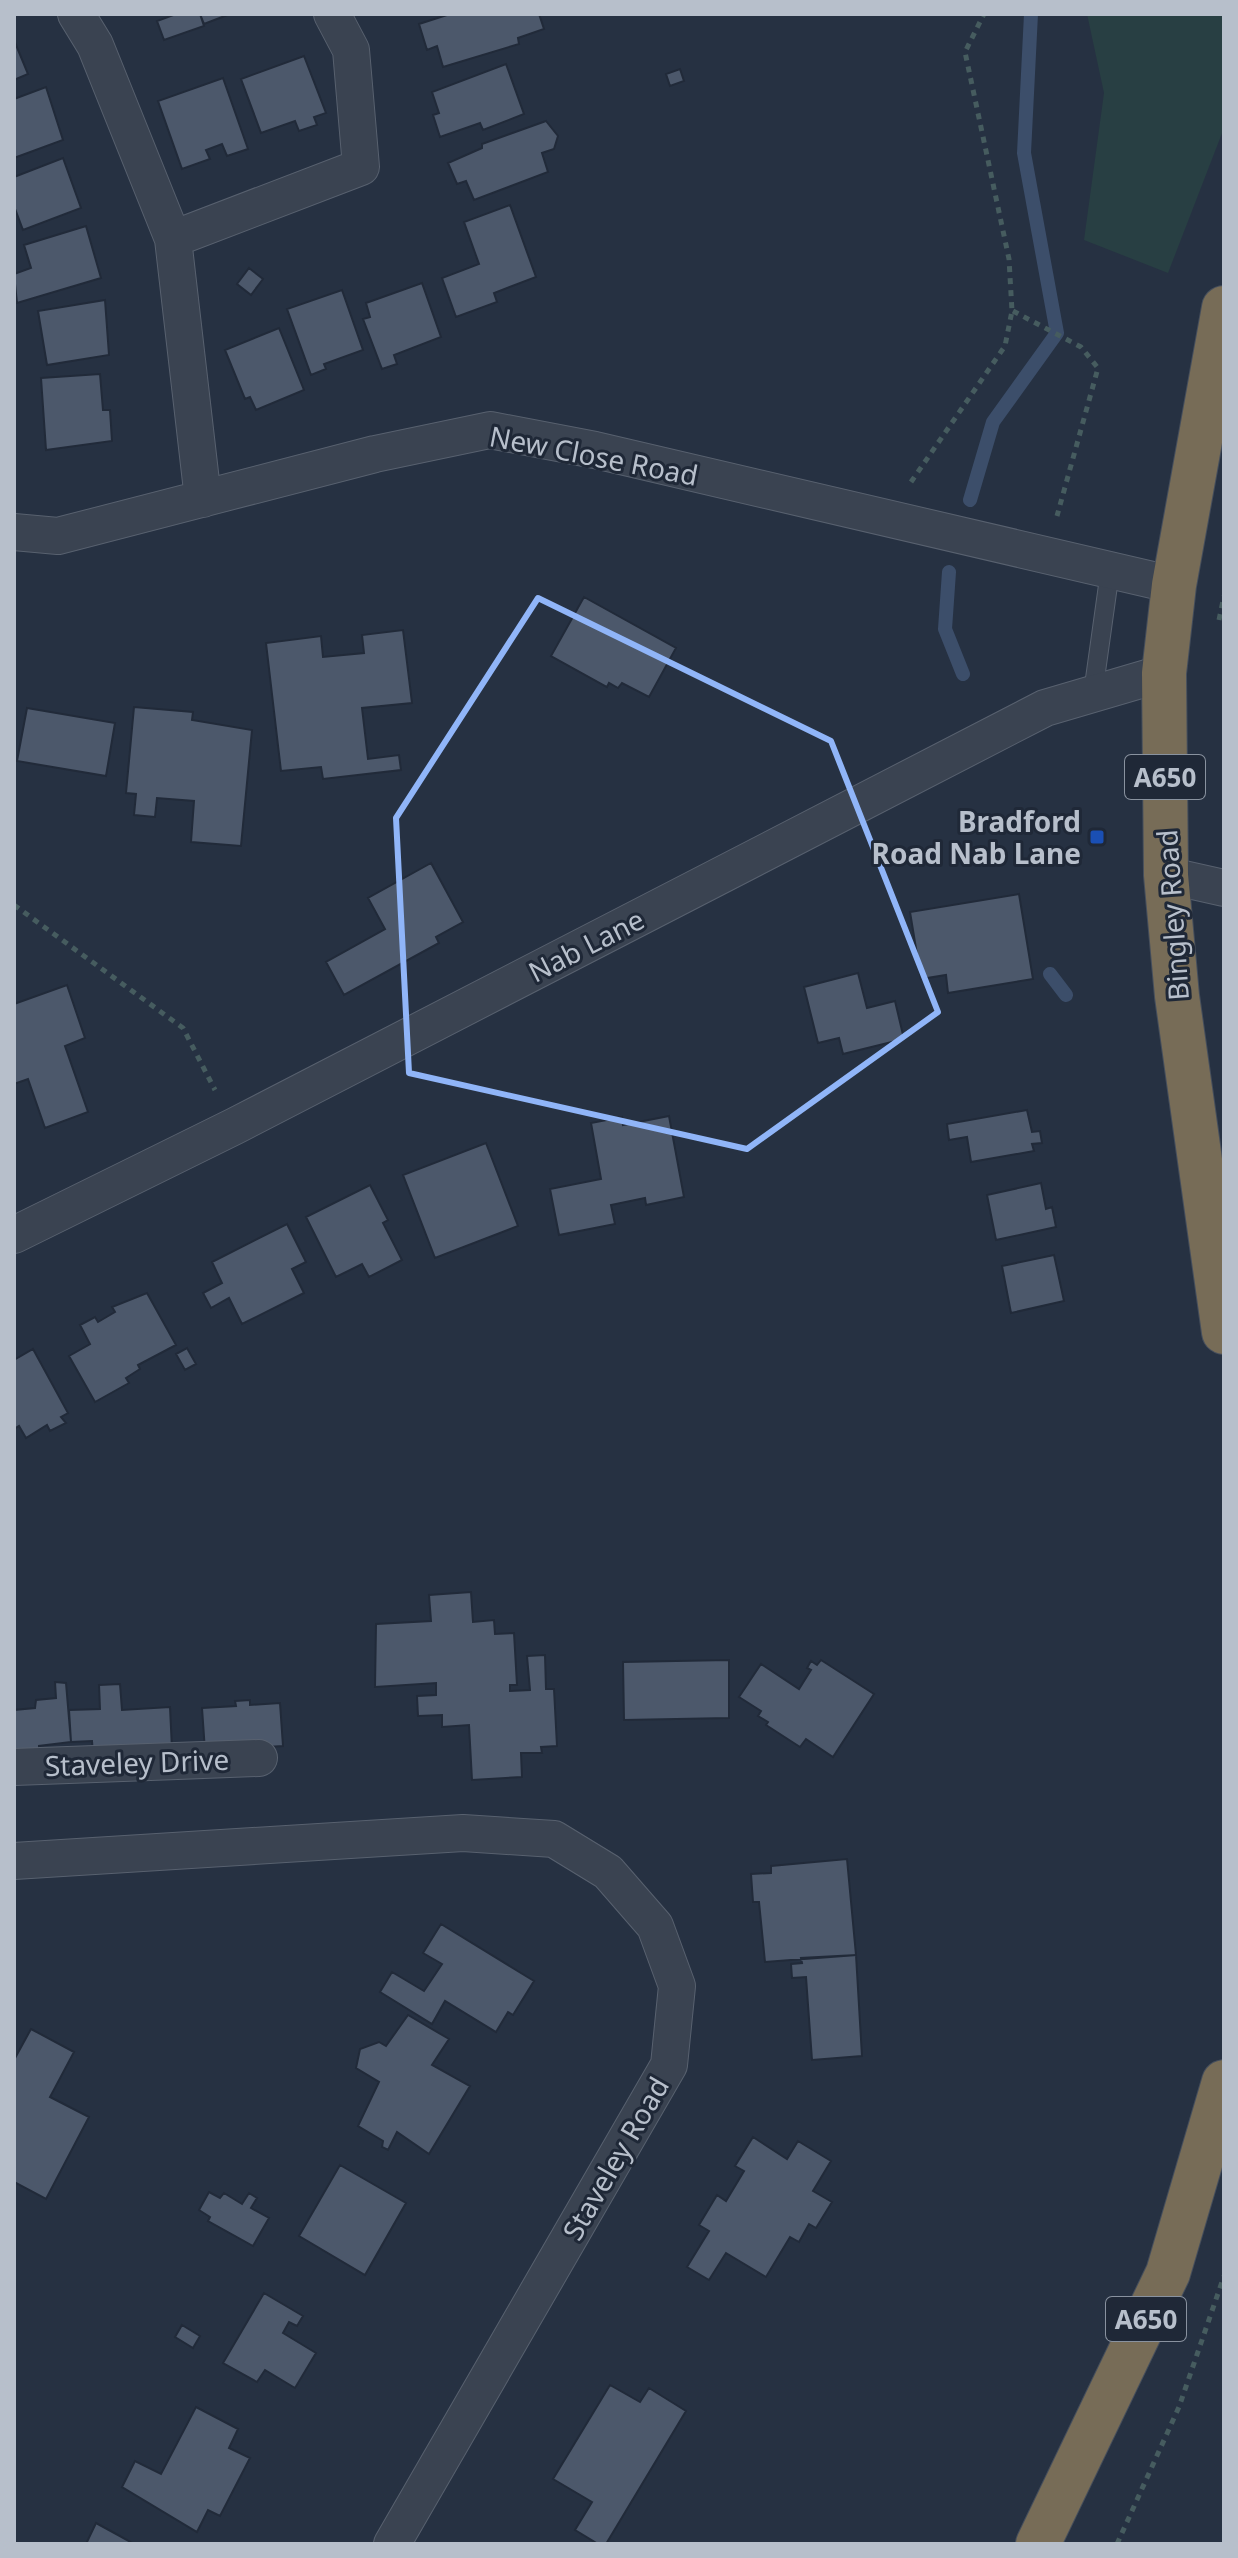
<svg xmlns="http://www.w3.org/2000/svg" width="1238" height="2558" viewBox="0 0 1238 2558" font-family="'Noto Sans',sans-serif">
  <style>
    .green { fill: #283f43 }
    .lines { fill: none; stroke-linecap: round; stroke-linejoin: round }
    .stream { stroke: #3c4e6a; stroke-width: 14 }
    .building { fill: #4c586b; stroke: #212a39; stroke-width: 2 }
    .lane-casing { stroke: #58616f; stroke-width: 20 }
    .street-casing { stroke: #58616f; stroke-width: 38 }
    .highway-casing { stroke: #454e5c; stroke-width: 46 }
    .path { stroke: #465c5f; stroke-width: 5; stroke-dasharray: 6 6; stroke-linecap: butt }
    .lane { stroke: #3a4351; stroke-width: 18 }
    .street { stroke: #3a4351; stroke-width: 36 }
    .highway { stroke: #776c57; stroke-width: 44 }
    .marked { fill: none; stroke: #90b5f8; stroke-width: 6; stroke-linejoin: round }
    .transit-dot { fill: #1a4fb4; stroke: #1f2837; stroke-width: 3 }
    .labels { text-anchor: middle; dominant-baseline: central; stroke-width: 6; stroke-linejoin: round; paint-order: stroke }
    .shield { fill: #1f2837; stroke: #89929f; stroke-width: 2 }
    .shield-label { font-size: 26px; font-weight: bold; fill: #b7bfcb }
    .street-label { font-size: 28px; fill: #b7bfcb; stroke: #1f2837 }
    .poi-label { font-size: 28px; font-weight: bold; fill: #b7bfcb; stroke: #1f2837; text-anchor: end }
  </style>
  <rect width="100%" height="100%" fill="#263142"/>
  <path class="green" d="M 1087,14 L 1224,14 L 1224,128 L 1168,273 L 1084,240 L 1104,93 Z"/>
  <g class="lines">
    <path class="stream" d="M 970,500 L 993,422 L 1057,333 L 1024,153 L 1031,14
      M 949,572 L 945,629 L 963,674
      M 1050,974 L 1066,995"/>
  </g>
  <path class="building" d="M 176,14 L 200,14 L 204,26 L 164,40 L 157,21 Z
    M 200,14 L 230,14 L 204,24 Z
    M 450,14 L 539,14 L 544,29 L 518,38 L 519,44 L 443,67 L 437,46 L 427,50 L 419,24 Z
    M 14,40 L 28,74 L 14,80 Z
    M 304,56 L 326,113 L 314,117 L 317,125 L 299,131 L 295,121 L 261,133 L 241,79 Z
    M 506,64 L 524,114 L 483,130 L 480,123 L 440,137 L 433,115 L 439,113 L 432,92 Z
    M 680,69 L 684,81 L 670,86 L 666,74 Z
    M 223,78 L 248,149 L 227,156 L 222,144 L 206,150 L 210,159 L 182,169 L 158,101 Z
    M 46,87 L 63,140 L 14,158 L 14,99 Z
    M 546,121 L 558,136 L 554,149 L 542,153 L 548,172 L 474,200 L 466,181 L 457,184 L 448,163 L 482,148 L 482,144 Z
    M 63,158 L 81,208 L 23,230 L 14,206 L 14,177 Z
    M 510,205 L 536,277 L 494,293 L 497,302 L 456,317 L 442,278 L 479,264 L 464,222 Z
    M 86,226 L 101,278 L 17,303 L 14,274 L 31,268 L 24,245 Z
    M 249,268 L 263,279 L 251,295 L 237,284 Z
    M 422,283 L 441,337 L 394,355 L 397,364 L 382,369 L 363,319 L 370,317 L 366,303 Z
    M 342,290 L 363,350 L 324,364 L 326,369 L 311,375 L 287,309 Z
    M 105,300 L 109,355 L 47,365 L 38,311 Z
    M 279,328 L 304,390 L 256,410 L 250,397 L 245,399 L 225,350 Z
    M 100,374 L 103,410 L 110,410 L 112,441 L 46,450 L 41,378 Z
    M 584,597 L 676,648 L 649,697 L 622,683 L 618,688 L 609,683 L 607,687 L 551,656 Z
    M 403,630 L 412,703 L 362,708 L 368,759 L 399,755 L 401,770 L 323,779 L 321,767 L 281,771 L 266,643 L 321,636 L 323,657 L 364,653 L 362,635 Z
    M 134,707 L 193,712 L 192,720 L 252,730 L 241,846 L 191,842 L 194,801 L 157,798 L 155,817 L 134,815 L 136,794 L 126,793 Z
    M 27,708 L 115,723 L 106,776 L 17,761 Z
    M 431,863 L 463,922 L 436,937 L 439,943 L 344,995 L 326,962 L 385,929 L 368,898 Z
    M 1019,894 L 1033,979 L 948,993 L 946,975 L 921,979 L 910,912 Z
    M 858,973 L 867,1008 L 895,1001 L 904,1039 L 843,1054 L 839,1038 L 818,1043 L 804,987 Z
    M 67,985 L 85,1038 L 65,1046 L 88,1112 L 45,1128 L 28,1079 L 14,1084 L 14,1004 Z
    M 1027,1110 L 1032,1132 L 1040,1131 L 1042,1143 L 1032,1144 L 1034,1151 L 971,1162 L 967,1137 L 949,1140 L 947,1124 Z
    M 669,1116 L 684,1197 L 646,1205 L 645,1198 L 611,1205 L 615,1224 L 559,1235 L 550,1189 L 601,1179 L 591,1123 L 622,1117 L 623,1125 Z
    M 486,1143 L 518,1226 L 435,1258 L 403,1175 Z
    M 1041,1183 L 1046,1209 L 1052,1207 L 1056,1227 L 996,1240 L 987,1195 Z
    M 370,1185 L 388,1220 L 383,1223 L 402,1260 L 369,1277 L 362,1264 L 336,1277 L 306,1217 Z
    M 287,1224 L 306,1262 L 292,1269 L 304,1293 L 242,1324 L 229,1298 L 211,1308 L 203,1293 L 222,1283 L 212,1262 Z
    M 1054,1255 L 1064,1301 L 1011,1313 L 1002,1266 Z
    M 147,1293 L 176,1345 L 138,1365 L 140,1369 L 126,1378 L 129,1383 L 95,1402 L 69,1356 L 90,1344 L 80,1325 L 95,1317 L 98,1322 L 115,1312 L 112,1307 Z
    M 187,1348 L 196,1364 L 185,1370 L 176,1354 Z
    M 33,1349 L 68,1413 L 61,1417 L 66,1423 L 50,1431 L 47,1425 L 26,1438 L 19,1426 L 14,1429 L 14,1360 Z
    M 471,1592 L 473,1622 L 494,1620 L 495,1634 L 514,1633 L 517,1685 L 510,1685 L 510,1691 L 530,1690 L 527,1656 L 545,1655 L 546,1689 L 554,1689 L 557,1746 L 541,1747 L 542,1753 L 521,1753 L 522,1777 L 472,1780 L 469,1725 L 442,1727 L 442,1715 L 418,1716 L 417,1696 L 436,1695 L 436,1683 L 375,1687 L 376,1624 L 431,1621 L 429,1595 Z
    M 729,1660 L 729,1718 L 624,1720 L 623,1662 Z
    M 821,1660 L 874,1694 L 833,1757 L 806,1739 L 800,1747 L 766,1725 L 768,1722 L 758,1716 L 761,1711 L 739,1697 L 761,1664 L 799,1689 L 811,1670 L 807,1668 L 811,1661 L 817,1665 Z
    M 55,1682 L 66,1683 L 71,1742 L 39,1746 L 39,1754 L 14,1755 L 14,1710 L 35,1708 L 36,1700 L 56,1698 Z
    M 120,1684 L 122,1710 L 170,1707 L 172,1749 L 93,1754 L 92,1741 L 71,1742 L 69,1710 L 100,1709 L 99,1685 Z
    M 250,1700 L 250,1705 L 280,1703 L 283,1746 L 205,1751 L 202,1708 L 236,1706 L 235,1701 Z
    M 847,1859 L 856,1955 L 765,1962 L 759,1902 L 753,1902 L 751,1874 L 771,1873 L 771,1866 Z
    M 441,1924 L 534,1981 L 513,2015 L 508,2012 L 496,2032 L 445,2001 L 432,2024 L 380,1992 L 392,1972 L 424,1991 L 442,1964 L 423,1953 Z
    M 856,1955 L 862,2056 L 812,2060 L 806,1977 L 792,1978 L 791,1964 L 802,1963 L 801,1958 Z
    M 408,2015 L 449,2039 L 432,2065 L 470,2086 L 429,2154 L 397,2132 L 388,2150 L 382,2147 L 383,2141 L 358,2126 L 379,2082 L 356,2068 L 360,2049 L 379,2042 L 386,2046 Z
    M 31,2029 L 74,2052 L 50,2097 L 89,2117 L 46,2199 L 14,2182 L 14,2060 Z
    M 753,2137 L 787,2159 L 798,2141 L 831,2161 L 813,2191 L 832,2202 L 816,2228 L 809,2224 L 799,2242 L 790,2237 L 766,2277 L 726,2253 L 709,2280 L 687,2267 L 709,2231 L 699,2225 L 717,2195 L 726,2201 L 744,2171 L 735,2166 Z
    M 340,2165 L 406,2203 L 365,2275 L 299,2236 Z
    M 209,2192 L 220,2198 L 224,2193 L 242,2204 L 249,2193 L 257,2198 L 251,2208 L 269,2218 L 253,2246 L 208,2221 L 210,2217 L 199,2210 Z
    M 264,2293 L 303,2316 L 297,2326 L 289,2322 L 283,2333 L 316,2353 L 295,2388 L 265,2370 L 257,2382 L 223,2363 Z
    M 182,2325 L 200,2336 L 193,2348 L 175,2337 Z
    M 610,2385 L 640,2402 L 649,2388 L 686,2411 L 606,2544 L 598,2544 L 575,2530 L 592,2502 L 553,2479 Z
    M 196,2407 L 238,2429 L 229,2448 L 250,2458 L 220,2516 L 208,2510 L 197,2532 L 122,2487 L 135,2461 L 161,2474 Z
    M 96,2523 L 118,2535 L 134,2544 L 86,2544 Z"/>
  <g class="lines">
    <defs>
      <path id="lane" d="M 1093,693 L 1110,571"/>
      <path id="street" d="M 76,14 L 95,45 L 173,239 L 203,499
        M 173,239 L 361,167 L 351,50 L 332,14
        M 14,532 L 58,536 L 375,454 L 490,430 L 595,450 L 1174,585
        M 1166,875 L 1224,888
        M 14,1235 L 235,1126 L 1045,708 L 1164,673
        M 14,1767 L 259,1758
        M 14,1861 L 463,1833 L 554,1839 L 608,1872 L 655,1926 L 677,1986 L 669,2065 L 392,2544"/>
      <path id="highway" d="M 1224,308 L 1174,585 L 1164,673 L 1166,875 L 1177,996 L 1224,1332
        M 1038,2544 L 1168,2273 L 1224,2082"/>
    </defs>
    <use href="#lane" class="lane-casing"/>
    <use href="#street" class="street-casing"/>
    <use href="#highway" class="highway-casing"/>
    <path class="path" d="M 1013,311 L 1081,347 L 1098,368 L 1057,516
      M 911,482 L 1005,346 L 1012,311 L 1009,259 L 965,52 L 984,14
      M 1219,620 L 1224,596
      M 14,905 L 183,1028 L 215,1090
      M 1117,2544 L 1179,2407 L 1224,2276"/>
    <use href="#lane" class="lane"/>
    <use href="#street" class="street"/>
    <use href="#highway" class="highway"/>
  </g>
  <path class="marked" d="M 538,598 L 831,741 L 938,1012 L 747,1149 L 409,1073 L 396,818 Z"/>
  <rect class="transit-dot" x="1089" y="829" width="16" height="16" rx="4"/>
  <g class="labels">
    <g class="shield">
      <rect x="1125" y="755" width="80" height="44" rx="6"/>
      <rect x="1106" y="2297" width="80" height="44" rx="6"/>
    </g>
    <g class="shield-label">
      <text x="1165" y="777">A650</text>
      <text x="1146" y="2319">A650</text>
    </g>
    <g class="street-label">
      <text transform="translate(594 455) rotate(11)">New Close Road</text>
      <text transform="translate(1172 915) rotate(-94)">Bingley Road</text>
      <text transform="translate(586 945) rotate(-27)">Nab Lane</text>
      <text transform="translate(137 1762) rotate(-2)">Staveley Drive</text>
      <text transform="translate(615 2158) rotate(-60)">Staveley Road</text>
    </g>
    <g class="poi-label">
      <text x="1081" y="821">Bradford<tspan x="1081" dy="32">Road Nab Lane</tspan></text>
    </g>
  </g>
  <rect width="1238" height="2558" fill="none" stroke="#b7bfcb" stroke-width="32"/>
</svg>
